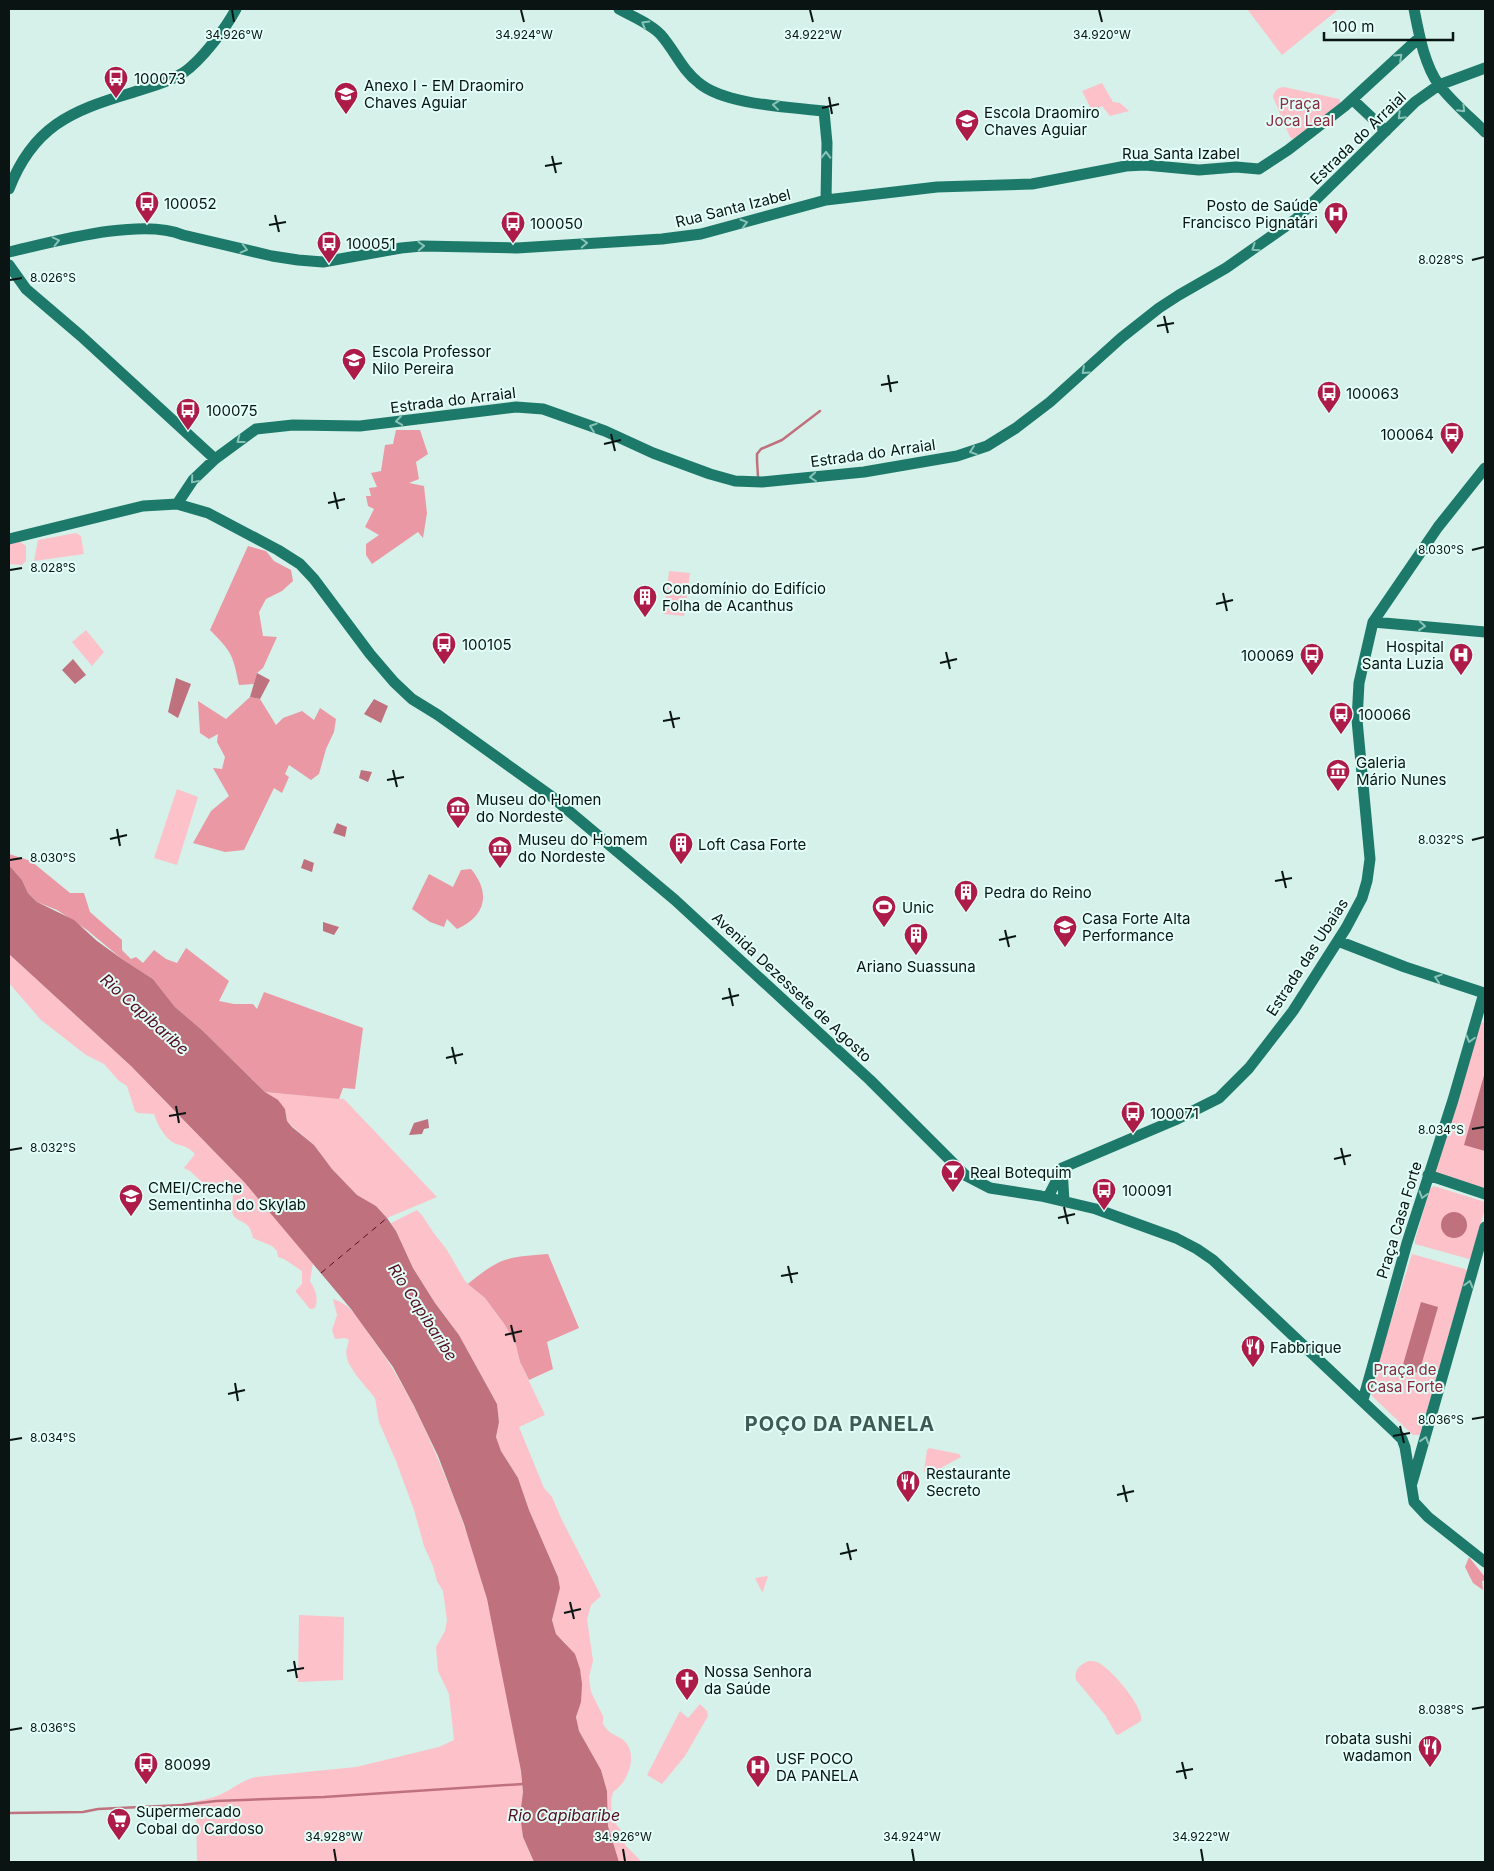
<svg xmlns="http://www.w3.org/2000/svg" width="1494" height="1871" viewBox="0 0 1494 1871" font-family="Inter,sans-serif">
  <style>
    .green { fill: #fdc1c9 }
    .forest { fill: #ea98a4 }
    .water { fill: #c0717e }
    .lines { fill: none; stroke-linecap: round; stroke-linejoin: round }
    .stream { stroke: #c0717e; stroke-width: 2.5 }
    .ferry { stroke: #560e22; stroke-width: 1; stroke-dasharray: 6 5; stroke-linecap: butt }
    .secondary { stroke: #1d7a6b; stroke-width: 11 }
    .oneway { stroke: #89c3b8 }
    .ticks { fill: none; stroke: #0a1412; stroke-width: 2 }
    .labels { text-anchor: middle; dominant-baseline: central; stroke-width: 4; stroke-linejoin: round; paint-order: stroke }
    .poi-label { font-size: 15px; fill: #0a1412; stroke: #e2fef7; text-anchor: start }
    .park-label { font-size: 15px; fill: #8b2b42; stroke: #e2fef7 }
    .street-label { font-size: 15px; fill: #0a1412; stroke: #e2fef7 }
    .water-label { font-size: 16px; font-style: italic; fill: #560e22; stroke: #e2fef7 }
    .district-label { font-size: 20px; font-weight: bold; letter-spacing: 1px; fill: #415953; stroke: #e2fef7 }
    .ticks-label { font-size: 12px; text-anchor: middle; fill: #0a1412; stroke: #e2fef7; stroke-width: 4; stroke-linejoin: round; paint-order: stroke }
  </style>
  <rect width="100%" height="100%" fill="#d5f1ea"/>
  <path class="green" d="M 1247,9 L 1339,9 L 1282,55 Z
    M 1102,83 L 1113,102 L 1120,103 L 1129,111 L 1110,116 L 1102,106 L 1092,111 L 1082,91 Z
    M 1284,87 L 1339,99 L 1341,103 L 1293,139 L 1290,137 L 1273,97 C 1274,91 1278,87 1284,87 Z
    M 76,533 L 81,536 L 84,554 L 34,561 L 38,540 Z
    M 19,541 L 26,546 L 26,561 L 22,565 L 9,564 L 9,542 Z
    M 669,571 L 690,573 L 684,616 L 664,614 Z
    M 86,630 L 104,652 L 92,666 L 72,642 Z
    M 177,789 L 198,797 L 177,865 L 154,858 Z
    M 9,954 L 131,1066 L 245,1183 L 313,1263 L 310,1281 C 315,1289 319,1298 315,1308 L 310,1309 L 296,1292 L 296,1290 L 302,1284 L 302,1271 L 284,1259 L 278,1257 L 277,1251 L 272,1246 L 253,1238 C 252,1234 251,1230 249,1227 C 244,1220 233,1221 232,1211 C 231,1205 234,1200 232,1191 L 220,1187 L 212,1188 L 204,1184 L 190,1171 L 184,1168 L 195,1154 C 190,1148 184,1146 176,1144 C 165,1139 158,1126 154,1114 L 138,1113 L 135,1111 L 127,1086 L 119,1081 L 104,1064 L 86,1055 L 41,1020 L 9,983 Z
    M 1484,1022 L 1485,1023 L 1485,1192 L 1435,1172 L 1480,1023 Z
    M 265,1092 L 344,1099 L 437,1197 L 387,1218 L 376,1206 L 357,1195 L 332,1169 L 314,1145 L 293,1127 L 287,1121 L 285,1109 Z
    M 1434,1186 L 1485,1202 L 1485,1208 L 1472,1257 L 1469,1259 L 1415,1244 L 1415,1240 L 1430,1189 Z
    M 417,1210 L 422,1215 L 433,1232 L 447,1250 L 465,1281 L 485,1298 L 505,1325 L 516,1345 L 520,1362 L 545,1415 L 519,1427 L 544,1488 L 552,1497 L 561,1518 L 601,1596 L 591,1605 L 587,1619 L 593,1661 L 589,1677 L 591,1692 L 603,1716 L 603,1724 C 605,1727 608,1731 611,1733 C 617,1737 622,1737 627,1744 C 637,1759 627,1783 613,1792 L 611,1801 L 612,1819 L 624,1834 L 625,1845 L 642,1862 L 619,1862 L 608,1826 L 607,1791 L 601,1770 L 579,1731 L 576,1716 L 581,1702 L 566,1644 L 556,1634 L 552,1620 L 560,1588 L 558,1577 L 529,1510 L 518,1478 L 501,1451 L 496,1437 L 499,1422 L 497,1404 L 459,1335 L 435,1303 L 413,1268 L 396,1231 L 391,1223 Z
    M 1412,1254 L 1465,1269 L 1467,1271 L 1420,1435 L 1413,1435 L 1373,1397 L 1369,1391 Z
    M 333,1299 C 354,1305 364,1328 376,1344 C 410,1391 432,1443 453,1496 C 466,1530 479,1565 487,1600 C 500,1657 510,1714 521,1771 L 523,1792 L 520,1815 L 523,1837 L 534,1862 L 197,1862 L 196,1804 L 165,1806 C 182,1803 200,1802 217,1796 C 231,1791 241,1780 256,1777 L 356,1767 L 439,1747 L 454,1740 L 449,1694 L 438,1671 L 436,1647 L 445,1631 L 447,1620 L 443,1591 L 437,1581 L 433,1566 L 424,1546 L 414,1510 L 396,1461 L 379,1422 L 375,1398 L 356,1375 L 348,1362 L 346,1352 L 349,1340 L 345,1338 L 335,1339 L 332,1330 L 337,1315 Z
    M 929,1448 L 959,1454 L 961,1457 L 928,1475 L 924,1471 L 927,1450 Z
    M 768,1576 L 763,1591 L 762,1592 L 755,1578 Z
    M 299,1615 L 344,1617 L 343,1680 L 298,1682 Z
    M 1089,1661 C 1092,1661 1094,1661 1097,1662 C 1110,1667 1145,1708 1141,1721 L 1118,1735 L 1116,1734 L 1105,1715 L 1076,1680 C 1074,1670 1080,1664 1089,1661 Z
    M 700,1704 L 707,1711 L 708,1716 L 685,1756 L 662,1784 L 647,1775 L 680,1711 L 688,1718 Z"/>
  <path class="forest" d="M 396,430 L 420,430 L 428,454 L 416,462 L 419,479 L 409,483 L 424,486 L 427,513 L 423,538 L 418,532 L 372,564 L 366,555 L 366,544 L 379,535 L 365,527 L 374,509 L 368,506 L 366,496 L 371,496 L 369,488 L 377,487 L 371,473 L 381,471 L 385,445 L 393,444 Z
    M 248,546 L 266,551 L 274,561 L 291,570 L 293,581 L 282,591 L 266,599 L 259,612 L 263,636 L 277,637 L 263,668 L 257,673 L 254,684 L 239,685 C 233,655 232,652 210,630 Z
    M 250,697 L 260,699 L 276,725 L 283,718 L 302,711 L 314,720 L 320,708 L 336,719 L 334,732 L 326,749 L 319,774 L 311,780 L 289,765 L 285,774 L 289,777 L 282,793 L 274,788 L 244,850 L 225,852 L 193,843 L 211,811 L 229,796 L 213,768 L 222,769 L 225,757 L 217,742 L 218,734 L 209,739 L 200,733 L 198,701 L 226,719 Z
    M 9,854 L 31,861 L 70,893 L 84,893 L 90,912 L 122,940 L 122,950 L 131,959 L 136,957 L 143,963 L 154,950 L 166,959 L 177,963 L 186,948 L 229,981 L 219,1001 L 234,1004 L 253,1004 L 257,1009 L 264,992 L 363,1028 L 355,1089 L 343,1088 L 339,1099 L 265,1092 L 202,1030 L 175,1007 L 153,979 L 122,959 L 87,930 L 57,910 L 37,902 L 28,893 L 22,880 L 9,865 Z
    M 471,869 C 491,893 486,916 457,929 L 447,919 L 444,927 L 430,922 L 412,909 L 429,874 L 453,887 L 461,870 Z
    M 548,1254 L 579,1328 L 547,1342 L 553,1369 L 529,1380 L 520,1362 L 516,1345 L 505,1325 L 485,1298 L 468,1284 C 500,1257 508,1257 548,1254 Z
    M 1469,1557 L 1485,1577 L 1485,1580 L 1482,1581 L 1483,1590 L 1473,1583 L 1465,1567 Z"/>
  <path class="water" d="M 73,659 L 86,675 L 75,684 L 62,670 Z
    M 257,673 L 270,680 L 260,699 L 250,697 Z
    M 176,678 L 191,684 L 178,718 L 168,712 Z
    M 374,699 L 388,706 L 381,723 L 364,714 Z
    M 361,770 L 372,772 L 368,782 L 359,778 Z
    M 337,823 L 347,827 L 345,837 L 333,833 Z
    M 304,859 L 314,863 L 312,872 L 301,868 Z
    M 9,865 L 22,880 L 28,893 L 37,902 L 74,920 L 97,941 L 122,959 L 153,979 L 175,1007 L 202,1030 L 265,1092 L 278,1100 L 285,1109 L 287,1121 L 292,1127 L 314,1145 L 332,1169 L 357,1195 L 376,1206 L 387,1218 L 396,1231 L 413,1268 L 435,1303 L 459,1335 L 497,1404 L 499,1422 L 496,1437 L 501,1451 L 518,1478 L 529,1510 L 558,1577 L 560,1588 L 552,1620 L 556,1634 L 575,1654 L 580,1669 L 582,1684 L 581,1702 L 576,1717 L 579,1731 L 601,1770 L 607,1791 L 608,1826 L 619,1862 L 534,1862 L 523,1837 L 520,1815 L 523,1792 L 521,1771 L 487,1599 L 464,1524 L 438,1456 L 414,1406 L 393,1367 L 351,1309 L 245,1183 L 131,1066 L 9,954 Z
    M 323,922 L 339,927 L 334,935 L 323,931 Z
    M 1485,1072 L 1485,1151 L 1464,1145 Z
    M 428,1119 L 429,1128 L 424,1129 L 422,1134 L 409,1135 L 414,1123 Z
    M1441 1225a13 13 0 1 1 26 0a13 13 0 1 1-26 0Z
    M 1421,1302 L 1438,1307 L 1419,1373 L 1402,1368 Z"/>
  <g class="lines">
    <path class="stream" d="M 758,477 L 757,460 L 757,454 L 761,449 L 782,440 L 820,411
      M 9,1813 L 83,1812 L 98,1809 L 183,1805 L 216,1801 L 324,1797 L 523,1784"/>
    <path class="ferry" d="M 321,1273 L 387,1218"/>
    <path class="secondary" d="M 619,9 C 633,17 651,24 661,35 C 675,51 682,70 699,83 C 725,105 791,107 824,111 L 827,143 L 826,200
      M 1414,9 C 1419,34 1424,64 1439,85 C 1452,102 1470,117 1485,132
      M 1353,100 L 1386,131
      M 9,189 C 33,127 70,111 131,93 C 149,87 167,83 183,73 C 201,61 226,28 236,9
      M 9,252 C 53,242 142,217 183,235 L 272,256 L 298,260 L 323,262 L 401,248 L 422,246 L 517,248 L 662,239 L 701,234 L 826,200 L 937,187 L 1032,184 L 1126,166 L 1145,165 L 1199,170 L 1236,167 L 1259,169 L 1288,150 L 1345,106 L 1420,37
      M 9,265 L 26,289 L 81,336 L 215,459
      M 177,504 L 193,480 L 215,459 L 256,429 L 293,425 L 360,426 L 516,407 L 543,409 L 605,431 L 653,453 L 710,474 L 735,481 L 762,482 L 864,472 L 957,456 L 987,446 L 1016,428 L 1050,402 L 1121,338 L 1159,308 L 1179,295 L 1226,268 L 1296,219 L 1415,102 L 1439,85 L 1485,68
      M 9,539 L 143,506 L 177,504 L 208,513 L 278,550 L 300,564 L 314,579 L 370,654 L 394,682 L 412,699 L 438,715 L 551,796 L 675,900 L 870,1080 L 965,1175 L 990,1188 L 1041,1196 L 1096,1209 L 1176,1238 L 1197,1249 L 1213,1260 L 1395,1432 L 1402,1439 L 1405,1447 L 1414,1502 L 1428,1517 L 1485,1562
      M 1373,622 L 1485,632
      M 1338,941 L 1405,967 L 1484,993 L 1485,995
      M 1062,1168 L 1175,1120 L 1219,1098 L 1249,1068 L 1293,1011 L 1346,928 L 1362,898 L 1367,881 L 1370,859 L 1357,720 L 1359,683 L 1373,622 L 1438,527 L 1485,468
      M 1062,1168 L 1064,1201
      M 1428,1175 L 1485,1194
      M 1048,1197 L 1062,1170
      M 1363,1400 L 1407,1243 L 1453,1100 L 1484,993
      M 1412,1483 L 1485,1227"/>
  </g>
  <defs><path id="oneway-chevron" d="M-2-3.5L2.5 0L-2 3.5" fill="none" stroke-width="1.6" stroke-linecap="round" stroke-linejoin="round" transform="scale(1.25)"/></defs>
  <g class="oneway">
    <use href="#oneway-chevron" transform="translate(645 24) rotate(-149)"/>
    <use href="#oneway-chevron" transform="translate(1399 57) rotate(-43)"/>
    <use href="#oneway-chevron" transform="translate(776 105) rotate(-174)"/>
    <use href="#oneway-chevron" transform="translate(1462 109) rotate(45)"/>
    <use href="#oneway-chevron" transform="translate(1401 116) rotate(135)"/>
    <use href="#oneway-chevron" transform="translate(826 155) rotate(-89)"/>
    <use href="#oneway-chevron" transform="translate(744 223) rotate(-17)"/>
    <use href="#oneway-chevron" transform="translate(56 241) rotate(-13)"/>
    <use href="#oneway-chevron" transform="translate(584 243) rotate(-3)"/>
    <use href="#oneway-chevron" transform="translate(421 246) rotate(-3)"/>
    <use href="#oneway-chevron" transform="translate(1255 248) rotate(146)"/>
    <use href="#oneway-chevron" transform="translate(244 249) rotate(14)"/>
    <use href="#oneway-chevron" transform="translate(1085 371) rotate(138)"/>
    <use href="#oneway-chevron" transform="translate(399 421) rotate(172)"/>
    <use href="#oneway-chevron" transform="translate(593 427) rotate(-161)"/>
    <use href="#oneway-chevron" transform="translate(240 440) rotate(143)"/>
    <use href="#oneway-chevron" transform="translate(973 451) rotate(161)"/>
    <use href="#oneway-chevron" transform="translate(813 477) rotate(175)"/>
    <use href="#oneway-chevron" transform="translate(194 480) rotate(130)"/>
    <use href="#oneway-chevron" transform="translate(1422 626) rotate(5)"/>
    <use href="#oneway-chevron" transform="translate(1438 978) rotate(-162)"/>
    <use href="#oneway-chevron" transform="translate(1470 1039) rotate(106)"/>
    <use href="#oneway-chevron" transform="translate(1423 1195) rotate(107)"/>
    <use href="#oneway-chevron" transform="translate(1469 1284) rotate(-75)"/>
    <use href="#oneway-chevron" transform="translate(1425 1440) rotate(-73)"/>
  </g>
  <path class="ticks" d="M 232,10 L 234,22M 521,10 L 524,22M 810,10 L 813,22M 1099,10 L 1102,22M 829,97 L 832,114M 822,108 L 839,104M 552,156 L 556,173M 545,166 L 562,163M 275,215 L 279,232M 269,225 L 286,222M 1472,260 L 1484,257M 10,280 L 22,278M 1164,316 L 1168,333M 1157,326 L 1174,323M 888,375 L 891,392M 881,385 L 898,382M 611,434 L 615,451M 604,444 L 621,440M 334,492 L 338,509M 328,503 L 345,499M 1472,550 L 1484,547M 10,570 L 22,568M 1223,593 L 1227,611M 1216,604 L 1233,600M 946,652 L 950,669M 940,663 L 957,659M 670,711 L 674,728M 663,721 L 680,718M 393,770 L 397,787M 387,780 L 404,777M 117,829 L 120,846M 110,839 L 127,835M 1472,840 L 1484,837M 10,860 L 22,858M 1282,871 L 1286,888M 1275,881 L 1292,878M 1005,930 L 1009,947M 999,940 L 1016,936M 729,988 L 733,1006M 722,999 L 739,995M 452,1047 L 456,1064M 446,1058 L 463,1054M 176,1106 L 179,1123M 169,1116 L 186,1113M 1472,1129 L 1484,1127M 1341,1148 L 1345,1165M 10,1150 L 22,1148M 1334,1159 L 1351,1155M 1064,1207 L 1068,1224M 1058,1218 L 1075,1214M 788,1266 L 792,1283M 781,1276 L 798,1273M 511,1325 L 515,1342M 505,1335 L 522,1331M 235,1383 L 238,1401M 228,1394 L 245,1390M 1472,1419 L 1484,1417M 1400,1426 L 1404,1443M 1393,1436 L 1410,1433M 10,1440 L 22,1438M 1123,1485 L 1127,1502M 1117,1495 L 1134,1491M 847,1543 L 851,1560M 840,1554 L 857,1550M 570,1602 L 574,1619M 564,1613 L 581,1609M 294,1661 L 297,1678M 287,1671 L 304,1668M 1472,1709 L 1484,1707M 10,1730 L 22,1728M 1182,1762 L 1186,1779M 1176,1772 L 1193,1769M 334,1849 L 336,1861M 623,1849 L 625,1861M 912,1849 L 914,1861M 1201,1849 L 1203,1861"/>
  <defs>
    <symbol id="bus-pin" viewBox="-11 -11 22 30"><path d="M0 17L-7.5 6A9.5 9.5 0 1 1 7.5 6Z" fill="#ad1b49" stroke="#e2fef7"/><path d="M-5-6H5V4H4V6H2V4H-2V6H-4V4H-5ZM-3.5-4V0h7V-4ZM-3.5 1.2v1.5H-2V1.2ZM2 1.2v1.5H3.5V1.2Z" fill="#fff"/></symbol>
    <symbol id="school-pin" viewBox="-11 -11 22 30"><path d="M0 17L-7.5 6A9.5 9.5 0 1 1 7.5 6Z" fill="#ad1b49" stroke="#e2fef7"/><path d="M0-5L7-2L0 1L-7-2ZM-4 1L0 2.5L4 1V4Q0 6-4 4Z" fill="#fff"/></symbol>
    <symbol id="hospital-pin" viewBox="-11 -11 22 30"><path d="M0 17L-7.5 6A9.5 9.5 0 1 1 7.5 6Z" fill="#ad1b49" stroke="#e2fef7"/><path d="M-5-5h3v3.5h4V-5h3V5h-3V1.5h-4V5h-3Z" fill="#fff"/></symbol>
    <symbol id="building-pin" viewBox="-11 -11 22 30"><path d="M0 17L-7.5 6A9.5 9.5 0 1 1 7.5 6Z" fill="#ad1b49" stroke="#e2fef7"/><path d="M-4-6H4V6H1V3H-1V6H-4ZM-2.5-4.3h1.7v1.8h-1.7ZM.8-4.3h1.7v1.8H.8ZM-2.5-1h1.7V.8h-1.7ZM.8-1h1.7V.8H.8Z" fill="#fff"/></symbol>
    <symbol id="museum-pin" viewBox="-11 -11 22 30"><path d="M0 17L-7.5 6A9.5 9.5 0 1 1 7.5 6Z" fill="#ad1b49" stroke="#e2fef7"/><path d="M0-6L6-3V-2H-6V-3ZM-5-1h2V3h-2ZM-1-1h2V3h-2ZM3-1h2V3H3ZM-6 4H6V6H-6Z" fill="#fff"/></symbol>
    <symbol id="stadium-pin" viewBox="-11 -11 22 30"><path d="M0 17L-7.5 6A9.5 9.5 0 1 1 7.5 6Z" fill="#ad1b49" stroke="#e2fef7"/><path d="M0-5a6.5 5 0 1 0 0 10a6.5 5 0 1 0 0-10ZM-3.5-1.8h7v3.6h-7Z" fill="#fff"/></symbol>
    <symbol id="university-pin" viewBox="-11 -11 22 30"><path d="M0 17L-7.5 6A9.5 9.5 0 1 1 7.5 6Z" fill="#ad1b49" stroke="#e2fef7"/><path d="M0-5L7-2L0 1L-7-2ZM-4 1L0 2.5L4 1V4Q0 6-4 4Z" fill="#fff"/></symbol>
    <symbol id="bar-pin" viewBox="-11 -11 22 30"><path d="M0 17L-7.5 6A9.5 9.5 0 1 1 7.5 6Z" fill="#ad1b49" stroke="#e2fef7"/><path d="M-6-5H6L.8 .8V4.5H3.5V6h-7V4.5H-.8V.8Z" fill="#fff"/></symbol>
    <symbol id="restaurant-pin" viewBox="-11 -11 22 30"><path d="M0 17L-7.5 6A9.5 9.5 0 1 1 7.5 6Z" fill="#ad1b49" stroke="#e2fef7"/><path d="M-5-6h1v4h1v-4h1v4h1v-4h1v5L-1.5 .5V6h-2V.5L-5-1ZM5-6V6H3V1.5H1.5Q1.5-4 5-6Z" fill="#fff"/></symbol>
    <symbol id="church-pin" viewBox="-11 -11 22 30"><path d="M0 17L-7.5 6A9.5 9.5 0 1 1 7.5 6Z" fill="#ad1b49" stroke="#e2fef7"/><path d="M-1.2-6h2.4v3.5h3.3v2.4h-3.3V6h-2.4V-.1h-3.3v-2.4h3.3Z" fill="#fff"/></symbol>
    <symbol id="supermarket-pin" viewBox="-11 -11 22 30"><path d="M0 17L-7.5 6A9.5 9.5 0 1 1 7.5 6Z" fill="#ad1b49" stroke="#e2fef7"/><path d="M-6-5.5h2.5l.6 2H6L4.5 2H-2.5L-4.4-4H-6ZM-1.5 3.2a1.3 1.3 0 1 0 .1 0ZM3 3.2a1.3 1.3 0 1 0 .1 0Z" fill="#fff"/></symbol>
  </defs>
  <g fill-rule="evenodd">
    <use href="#bus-pin" x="102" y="64" width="28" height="38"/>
    <use href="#school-pin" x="332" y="80" width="28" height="38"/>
    <use href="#school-pin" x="953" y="107" width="28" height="38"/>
    <use href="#bus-pin" x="133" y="189" width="28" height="38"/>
    <use href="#hospital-pin" x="1322" y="200" width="28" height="38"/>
    <use href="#bus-pin" x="499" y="209" width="28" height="38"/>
    <use href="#bus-pin" x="315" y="229" width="28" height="38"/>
    <use href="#school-pin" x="340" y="346" width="28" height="38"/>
    <use href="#bus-pin" x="1315" y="379" width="28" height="38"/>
    <use href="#bus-pin" x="174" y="396" width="28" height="38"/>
    <use href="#bus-pin" x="1438" y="420" width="28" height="38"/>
    <use href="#building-pin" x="631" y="583" width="28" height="38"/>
    <use href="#bus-pin" x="430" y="630" width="28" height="38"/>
    <use href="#bus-pin" x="1298" y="641" width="28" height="38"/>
    <use href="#hospital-pin" x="1447" y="641" width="28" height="38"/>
    <use href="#bus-pin" x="1327" y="700" width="28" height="38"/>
    <use href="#museum-pin" x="1324" y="757" width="28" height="38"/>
    <use href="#museum-pin" x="444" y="794" width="28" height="38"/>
    <use href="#building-pin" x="667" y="830" width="28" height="38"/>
    <use href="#museum-pin" x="486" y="834" width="28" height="38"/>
    <use href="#building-pin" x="952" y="878" width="28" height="38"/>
    <use href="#stadium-pin" x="870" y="893" width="28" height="38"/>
    <use href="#university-pin" x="1051" y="913" width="28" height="38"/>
    <use href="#building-pin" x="902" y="921" width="28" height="38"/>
    <use href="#bus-pin" x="1119" y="1099" width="28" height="38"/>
    <use href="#bar-pin" x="939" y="1158" width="28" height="38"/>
    <use href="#bus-pin" x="1090" y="1176" width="28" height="38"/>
    <use href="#school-pin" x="117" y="1182" width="28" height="38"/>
    <use href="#restaurant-pin" x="1239" y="1333" width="28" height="38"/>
    <use href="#restaurant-pin" x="894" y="1468" width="28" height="38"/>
    <use href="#church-pin" x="673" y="1666" width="28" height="38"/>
    <use href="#restaurant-pin" x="1416" y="1733" width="28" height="38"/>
    <use href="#bus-pin" x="132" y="1750" width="28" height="38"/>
    <use href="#hospital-pin" x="744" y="1753" width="28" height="38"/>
    <use href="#supermarket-pin" x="105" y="1806" width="28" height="38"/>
  </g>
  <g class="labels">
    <g class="poi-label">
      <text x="134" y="78">100073</text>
      <text x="364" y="85">Anexo I - EM Draomiro<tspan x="364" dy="17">Chaves Aguiar</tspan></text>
      <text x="984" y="112">Escola Draomiro<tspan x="984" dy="17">Chaves Aguiar</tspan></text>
      <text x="164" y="203">100052</text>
      <text x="1318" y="205" text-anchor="end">Posto de Saúde<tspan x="1318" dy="17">Francisco Pignatári</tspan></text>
      <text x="530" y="223">100050</text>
      <text x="346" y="243">100051</text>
      <text x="372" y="351">Escola Professor<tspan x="372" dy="17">Nilo Pereira</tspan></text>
      <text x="1346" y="393">100063</text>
      <text x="206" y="410">100075</text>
      <text x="1434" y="434" text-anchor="end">100064</text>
      <text x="662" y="588">Condomínio do Edifício<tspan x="662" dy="17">Folha de Acanthus</tspan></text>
      <text x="462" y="644">100105</text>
      <text x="1444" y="646" text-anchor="end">Hospital<tspan x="1444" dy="17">Santa Luzia</tspan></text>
      <text x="1294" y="655" text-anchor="end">100069</text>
      <text x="1358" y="714">100066</text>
      <text x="1356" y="762">Galeria<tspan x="1356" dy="17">Mário Nunes</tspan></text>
      <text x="476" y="799">Museu do Homen<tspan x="476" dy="17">do Nordeste</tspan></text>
      <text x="518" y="839">Museu do Homem<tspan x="518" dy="17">do Nordeste</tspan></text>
      <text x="698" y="844">Loft Casa Forte</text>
      <text x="984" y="892">Pedra do Reino</text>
      <text x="902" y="907">Unic</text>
      <text x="1082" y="918">Casa Forte Alta<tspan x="1082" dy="17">Performance</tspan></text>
      <text x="916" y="966" text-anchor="middle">Ariano Suassuna</text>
      <text x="1150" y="1113">100071</text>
      <text x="970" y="1172">Real Botequim</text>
      <text x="148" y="1187">CMEI/Creche<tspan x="148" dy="17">Sementinha do Skylab</tspan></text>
      <text x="1122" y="1190">100091</text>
      <text x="1270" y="1347">Fabbrique</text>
      <text x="926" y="1473">Restaurante<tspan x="926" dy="17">Secreto</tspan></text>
      <text x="704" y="1671">Nossa Senhora<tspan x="704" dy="17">da Saúde</tspan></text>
      <text x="1412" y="1738" text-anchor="end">robata sushi<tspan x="1412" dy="17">wadamon</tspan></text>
      <text x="776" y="1758">USF POCO<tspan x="776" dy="17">DA PANELA</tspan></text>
      <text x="164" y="1764">80099</text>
      <text x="136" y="1811">Supermercado<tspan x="136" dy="17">Cobal do Cardoso</tspan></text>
    </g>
    <g class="park-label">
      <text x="1300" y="103">Praça<tspan x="1300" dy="17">Joca Leal</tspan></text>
      <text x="1405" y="1369">Praça de<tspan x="1405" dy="17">Casa Forte</tspan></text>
    </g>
    <g class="street-label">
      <text transform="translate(1358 138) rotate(-44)">Estrada do Arraial</text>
      <text x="1181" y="153">Rua Santa Izabel</text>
      <text transform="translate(733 208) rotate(-14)">Rua Santa Izabel</text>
      <text transform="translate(453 400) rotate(-7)">Estrada do Arraial</text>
      <text transform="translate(873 453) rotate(-8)">Estrada do Arraial</text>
      <text transform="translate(1307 957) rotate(-57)">Estrada das Ubaias</text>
      <text transform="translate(792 987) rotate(43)">Avenida Dezessete de Agosto</text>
      <text transform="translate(1399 1220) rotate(-73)">Praça Casa Forte</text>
    </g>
    <g class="water-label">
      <text transform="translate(145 1014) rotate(42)">Rio Capibaribe</text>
      <text transform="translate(423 1312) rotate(57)">Rio Capibaribe</text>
      <text x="564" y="1815">Rio Capibaribe</text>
    </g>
    <g class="district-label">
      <text x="840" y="1424">POÇO DA PANELA</text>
    </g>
  </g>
  <g class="ticks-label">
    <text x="234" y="39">34.926°W</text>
    <text x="524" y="39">34.924°W</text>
    <text x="813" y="39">34.922°W</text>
    <text x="1102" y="39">34.920°W</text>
    <text x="1441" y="264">8.028°S</text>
    <text x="53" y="282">8.026°S</text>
    <text x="1441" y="554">8.030°S</text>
    <text x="53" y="572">8.028°S</text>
    <text x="1441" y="844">8.032°S</text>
    <text x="53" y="862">8.030°S</text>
    <text x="1441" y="1134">8.034°S</text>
    <text x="53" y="1152">8.032°S</text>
    <text x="1441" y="1424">8.036°S</text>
    <text x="53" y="1442">8.034°S</text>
    <text x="1441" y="1714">8.038°S</text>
    <text x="53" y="1732">8.036°S</text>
    <text x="334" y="1841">34.928°W</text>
    <text x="623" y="1841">34.926°W</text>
    <text x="912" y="1841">34.924°W</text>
    <text x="1201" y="1841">34.922°W</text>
  </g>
  <rect width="1494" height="1871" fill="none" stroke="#0a1412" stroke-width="20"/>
  <path d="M1324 32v8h129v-8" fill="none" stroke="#0a1412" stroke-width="2.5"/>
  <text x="1332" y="32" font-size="15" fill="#0a1412" stroke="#e2fef7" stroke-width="4" paint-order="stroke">100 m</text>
</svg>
